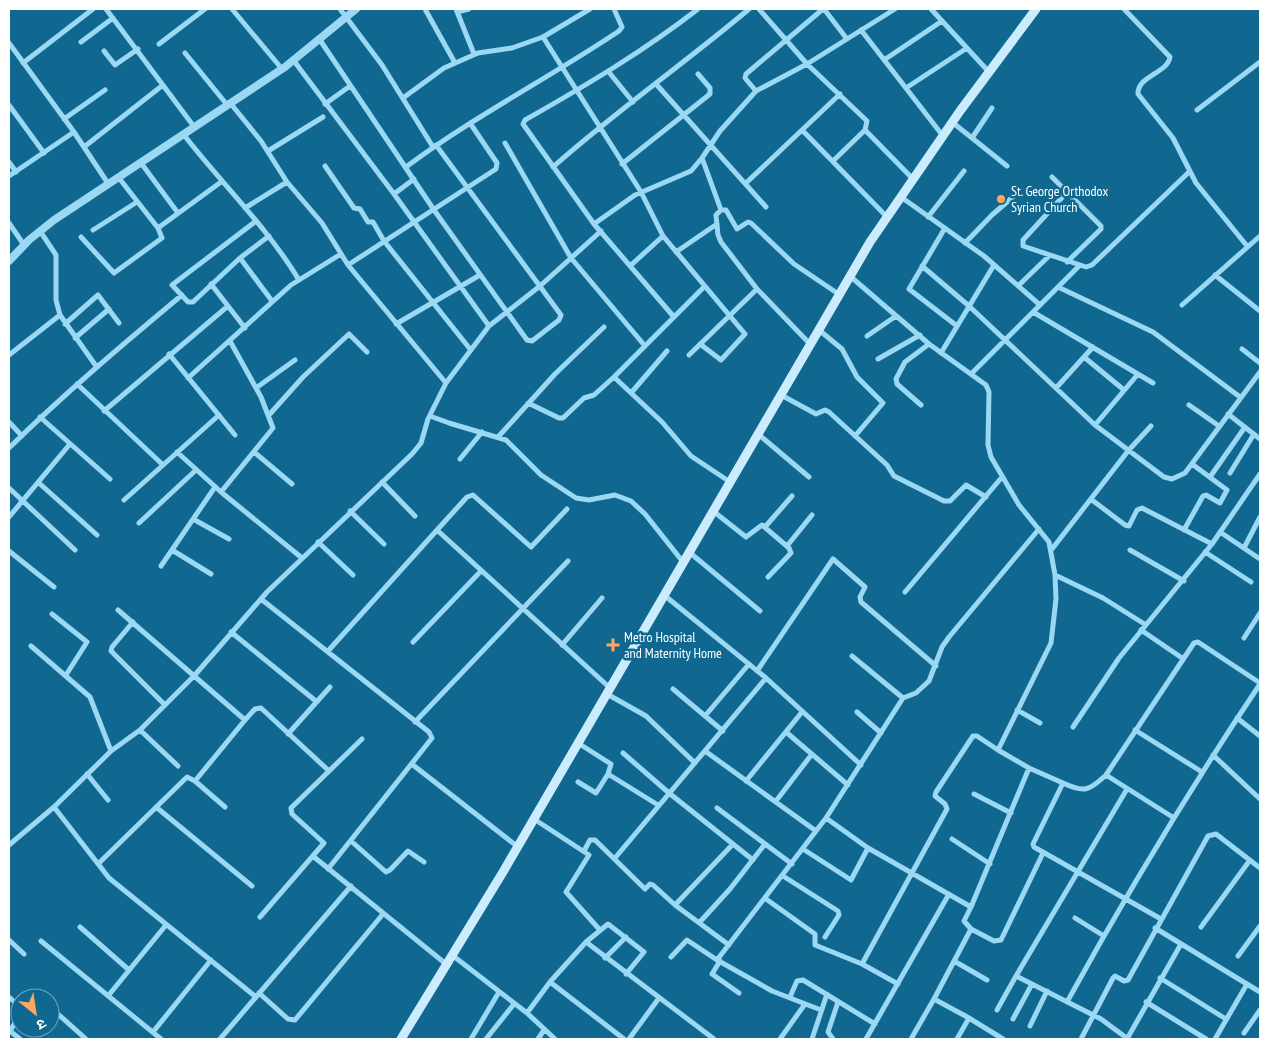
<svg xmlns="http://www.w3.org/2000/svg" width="1269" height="1048" viewBox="0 0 1269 1048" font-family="'PT Sans Narrow','Noto Sans Devanagari',sans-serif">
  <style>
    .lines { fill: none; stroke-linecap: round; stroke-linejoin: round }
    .minor { stroke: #9bd8f3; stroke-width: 5 }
    .tertiary { stroke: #9bd8f3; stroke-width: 8 }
    .secondary { stroke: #caecfd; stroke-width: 9 }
    .poi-dot { fill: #ffa85d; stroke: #106890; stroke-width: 2 }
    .labels { text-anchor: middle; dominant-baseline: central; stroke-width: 5; stroke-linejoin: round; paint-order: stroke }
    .poi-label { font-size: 14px; fill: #fff; stroke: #106890; text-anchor: start }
  </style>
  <rect width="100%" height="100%" fill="#106890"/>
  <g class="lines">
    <path class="minor" d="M 106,9 L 195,128
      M 232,9 L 282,69
      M 340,9 L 382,65 L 433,147
      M 425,9 L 455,63
      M 456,9 L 474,54
      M 590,9 L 543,37 L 641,192 L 663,236 L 745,334 L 721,360 L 700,344
      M 759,9 L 807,64 L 867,121 L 865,130 L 833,161
      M 824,9 L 847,39
      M 931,9 L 989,72
      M 1124,9 L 1170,57 C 1168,73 1137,76 1138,94 L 1173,138 L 1196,183 L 1247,246
      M 457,12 L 469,9
      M 861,30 L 943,136
      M 320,40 L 434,210 L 527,340 L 532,341 L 559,320 L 561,315 L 436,145
      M 81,42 L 113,18
      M 9,43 L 74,132 L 109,185
      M 159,44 L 205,9
      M 104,51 L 115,65 L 138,49
      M 185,53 L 228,106
      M 884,60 L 942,21
      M 294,61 L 394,194 L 489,326
      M 23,63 L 93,9
      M 608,71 L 633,102
      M 656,84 L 766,207
      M 906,88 L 967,48
      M 756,91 L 745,78 L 746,74 L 823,9
      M 403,98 L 444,68 L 478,53 L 512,48 L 543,37
      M 231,104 L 261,141 L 287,182 L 322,223 L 348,265 L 446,383
      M 325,104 L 350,86
      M 9,105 L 44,153
      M 1197,110 L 1260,62
      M 64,119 L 105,90
      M 952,122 L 1007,166
      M 802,130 L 887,217
      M 865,130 L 913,179
      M 184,135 C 222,184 267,227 299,280
      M 972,138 L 992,108
      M 505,143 L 571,258 L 645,346
      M 84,147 L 163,85
      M 268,151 L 323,117
      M 702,158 L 721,210 L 716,215 L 718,235 L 721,242 L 757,289 L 810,344
      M 9,162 L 16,172
      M 141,163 L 178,213
      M 622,164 L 710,94 L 710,88 L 698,74
      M 325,166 L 354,208 L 360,209 L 368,222 L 373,222 L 384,241 L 470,349
      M 406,167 C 473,117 549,78 619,31 L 622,27 L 614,9
      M 553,167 C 616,111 685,63 749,9
      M 9,176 L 74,132
      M 1052,177 L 1101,226 L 1101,229 L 1067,262
      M 746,183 L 840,94
      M 1067,192 L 1023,240 L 1023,246 L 1086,267 L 1092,265 L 1189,172
      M 394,194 L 414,179
      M 901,197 L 984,256 L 1040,305
      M 245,208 L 287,182
      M 721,210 L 726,210 L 737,229 L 748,222 L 751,223 L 794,264 L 840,295
      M 928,217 L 964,171
      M 256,221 L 172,285 L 188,302 L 193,302 L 240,258 L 269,236
      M 9,223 L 24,245
      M 594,224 L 635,195 L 691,171 L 702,158 L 720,131 L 756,91 L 807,64 L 895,9
      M 158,228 L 221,182
      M 945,228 L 909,289 L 957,326
      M 93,230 L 137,202
      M 40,231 L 56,255 L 56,300 L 60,315 L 96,366
      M 81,237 L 114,273 L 162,238 L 158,228 L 119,178
      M 965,243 L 992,215 L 1014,196
      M 676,252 L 717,224
      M 240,258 L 272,301
      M 348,265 L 496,169 L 497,163 L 470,123
      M 630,266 L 663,236
      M 922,266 L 969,306 L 1095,425 L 1164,477 L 1172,479 L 1185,473 L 1260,372
      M 1215,275 L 1260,311
      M 851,277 L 929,344 L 986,385 L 989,392 L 988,445 L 991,457 L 1019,505 L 1049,542 L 1055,575 L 1056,599 L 1051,643 L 998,750 L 1029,768 L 1063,783
      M 211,284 L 245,328
      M 1019,285 L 1049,256
      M 1058,287 L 1153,332 L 1240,397
      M 1182,305 L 1260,236
      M 1033,312 L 1153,383
      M 674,317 L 594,224 L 523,124 L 525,120 C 585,86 644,51 698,9
      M 65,324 L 98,295 L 119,323
      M 396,324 L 480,275
      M 819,330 L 842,349 L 857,377 L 883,403 L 855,436
      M 867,336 L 896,316
      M 75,338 L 109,309
      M 1242,349 L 1260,363
      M 941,353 L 994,265
      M 169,354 L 235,435
      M 9,355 L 60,315
      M 689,355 L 757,289
      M 1084,357 L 1124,390
      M 878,359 L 920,335
      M 971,374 L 1079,266
      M 614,377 L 662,422 L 691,456 L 730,482
      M 188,378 L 291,285 L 341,254
      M 77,384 L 163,465
      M 256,388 L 295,360
      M 1056,388 L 1093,347
      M 631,393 L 667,351
      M 781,395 L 816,414 L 825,410 L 829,412 L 887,465 L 894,476 L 944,501 L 950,501 L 966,485 L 986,497
      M 528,403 L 559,418 L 563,418 L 584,398 L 594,395 L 614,377 L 704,287
      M 921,405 L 897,384 L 896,379 L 905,362 L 929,344
      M 1189,405 L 1219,426
      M 104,411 L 228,306
      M 1228,414 L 1260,439
      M 269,415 L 303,377 L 349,334 L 367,352
      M 430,416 L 449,423 L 506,440 L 541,475 L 576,498 L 589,500 L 615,495 L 631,501 L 645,514 L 683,562
      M 40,417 L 110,479
      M 9,422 L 22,436
      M 1095,425 L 1138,374
      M 758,434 L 809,477
      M 499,436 L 555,374 L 604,327
      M 9,448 C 64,394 122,345 182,295
      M 177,452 L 221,492 L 302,558
      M 254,452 L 292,484
      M 460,459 L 482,432
      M 1230,473 L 1254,434
      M 1210,477 L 1245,427
      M 382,482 L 415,516
      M 39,483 L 97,535
      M 9,488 L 75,550
      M 221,492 L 273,428 L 261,397 L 230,341
      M 124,500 L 219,415
      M 1092,500 L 1125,525 L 1129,526 L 1137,510 L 1142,508 L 1212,544
      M 350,511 L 384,544
      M 713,511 L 746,537 L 762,525 L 789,548 L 791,553 L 768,577
      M 9,517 L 70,444
      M 193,519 L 229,539
      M 139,523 L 196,470
      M 765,527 L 792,496
      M 437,530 L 467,497 L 473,495 L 531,547 L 567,509
      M 1184,530 L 1203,496 L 1206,495 L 1220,503 L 1227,490 L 1192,464
      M 1220,532 L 1260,559
      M 318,542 L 353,575
      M 787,546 L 812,515
      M 1244,548 L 1260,517
      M 1052,549 L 1128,451 L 1151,426
      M 172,550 L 211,574
      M 1130,550 L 1184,581
      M 9,551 L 54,587
      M 689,552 L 760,611
      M 1205,552 L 1251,582
      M 161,566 L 215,487
      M 1055,575 L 1103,598 L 1146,625
      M 905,592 L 1002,477
      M 664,595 L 766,678 L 861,765
      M 261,599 L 429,732 L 432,738 L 328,869
      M 118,610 L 245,720 L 195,781
      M 52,614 L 87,642 L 66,675
      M 133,622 L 112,647 L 111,651 L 165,705
      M 1141,630 L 1182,658
      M 231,632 L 317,702
      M 1244,638 L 1260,613
      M 413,642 L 481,571
      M 562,645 L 602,598
      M 31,646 L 90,697 L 111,751
      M 328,651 L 437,530 L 610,688
      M 852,656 L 903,698
      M 757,671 L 833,559 L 865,587 L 860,597 L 861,602 L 936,666
      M 673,689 L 723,731
      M 607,694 L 646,716 L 695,763
      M 1017,710 L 1040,723
      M 857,712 L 881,733
      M 705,716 L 749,664
      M 1237,718 L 1260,736
      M 245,720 L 255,709 L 261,708 L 329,771
      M 415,722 L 568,561
      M 1073,727 L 1119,658 L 1212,544 L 1260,474
      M 140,730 L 178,766
      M 1135,730 L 1202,772
      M 786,732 L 848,785
      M 288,734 L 330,687
      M 578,743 L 611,764 L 608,774 L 658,805
      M 705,751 L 816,831 L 826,818 L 868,848 L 971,907 L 1029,768
      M 623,753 L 669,793 L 753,860
      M 1213,755 L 1260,799
      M 413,765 L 518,847
      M 87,774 L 108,800
      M 1106,775 L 1174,818
      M 746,781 L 802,712
      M 578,782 L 596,793 L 608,774
      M 1127,789 L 1016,976 L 1101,1019 L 1128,1039
      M 974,794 L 1011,813
      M 776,801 L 812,754
      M 54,807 L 109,878 L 256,997
      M 156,807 L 252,886
      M 717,808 L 792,864
      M 826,818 L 903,698 L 916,693 L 929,681 L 942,647 L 949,637 L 1039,529
      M 534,819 L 589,855 L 566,892 L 599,929
      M 952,839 L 990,864
      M 351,841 L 386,872 L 390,870 L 408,851 L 424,862
      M 9,845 L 54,807 L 111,751 L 140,730 L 194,676 L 267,592 L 412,454 L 421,443 L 428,419 L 446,383 L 489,326 L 540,286 L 601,231
      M 803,849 L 851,880 L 868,848
      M 584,851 L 590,840 L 595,840 L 645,889 L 650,884 L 653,885 L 675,905 L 729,945
      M 314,857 L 446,964
      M 615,858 L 766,678
      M 98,864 L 187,777 L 195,781 L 225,807
      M 783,876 L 838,911 L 839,915 L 825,937
      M 766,899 L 815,934 L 815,945 L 862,964 L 898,984
      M 675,905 L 733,844
      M 260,917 L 324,843 L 292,814 L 291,808 L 362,739
      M 1075,918 L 1104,936
      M 1161,919 L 1034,847 L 1033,844 L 1063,783 C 1084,793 1089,791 1106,775 L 1194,643 L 1198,642 L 1260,683
      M 699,923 L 730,889 L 765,844
      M 80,927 L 129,970
      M 1201,927 L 1250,860
      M 1155,928 L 1260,992
      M 971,929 L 994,941 L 1001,940 L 1043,853
      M 9,940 L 24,954
      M 41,941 L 161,1039
      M 586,942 L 714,1039
      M 452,955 L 527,1013 L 550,982 L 624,1039
      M 1238,956 L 1260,926
      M 671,957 L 687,940 L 717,960 L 772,991 L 821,1010
      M 605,958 L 626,937
      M 717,960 L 816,831
      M 720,961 L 712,974 L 739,993
      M 954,961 L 987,980
      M 862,964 L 947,809 L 945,804 L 935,796 L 936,792 L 973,736 L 977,736 L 998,750
      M 1160,978 L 1226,1019
      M 550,982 L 586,942 L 608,924 L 644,952 L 626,974
      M 259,993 L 288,1019 L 295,1020 L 383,914
      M 35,994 L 39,998
      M 108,996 L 166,925
      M 9,997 L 20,1007
      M 790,997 L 797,981 L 803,980 L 875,1024
      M 1067,1002 C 1127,893 1191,787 1260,684
      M 1146,1002 L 1206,1039
      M 50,1007 L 86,1039
      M 997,1010 L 1016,976
      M 527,1013 L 555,1039
      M 969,1018 L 1003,1039
      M 1013,1019 L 1032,984
      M 1030,1026 L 1047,991
      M 10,1031 L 20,1039
      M 9,1032 L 20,1016
      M 153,1032 L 211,960
      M 1244,1033 L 1260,1010
      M 220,1039 L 351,886
      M 471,1039 L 499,992
      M 486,1039 L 514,1004
      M 538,1039 L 544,1030
      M 629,1039 L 659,998
      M 780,1039 L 805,1004
      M 812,1039 L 827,994
      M 833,1039 L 828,1032 L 838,1002
      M 866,1039 L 949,894
      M 911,1039 L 934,999
      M 957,1039 L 969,1018 L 934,999 L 971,929 L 964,921 L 971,907
      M 1081,1039 L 1113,978 L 1115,976 L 1124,981 L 1128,980 L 1208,836 L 1216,834 L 1260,868
      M 1127,1039 L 1181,944
      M 1215,1039 L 1247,984"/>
    <path class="tertiary" d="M 9,261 L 29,240 L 54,220 L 285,67 L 356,9"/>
    <path class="secondary" d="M 401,1039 L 503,872 L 870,242 L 960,111 L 1036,9"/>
  </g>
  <g class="poi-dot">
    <circle cx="1001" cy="199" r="5"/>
    <path d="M610.5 637.5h5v5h5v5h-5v5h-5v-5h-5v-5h5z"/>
  </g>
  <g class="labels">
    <g class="poi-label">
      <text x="1011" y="191">St. George Orthodox<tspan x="1011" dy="16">Syrian Church</tspan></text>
      <text x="624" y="637">Metro Hospital<tspan x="624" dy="16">and Maternity Home</tspan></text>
    </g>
  </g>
  <rect width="1269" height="1048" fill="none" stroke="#ffffff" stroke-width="20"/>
  <g transform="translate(35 1013) rotate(150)"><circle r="24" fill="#106890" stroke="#70a4bc"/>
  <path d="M0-4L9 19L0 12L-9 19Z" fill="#ffa85d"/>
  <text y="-8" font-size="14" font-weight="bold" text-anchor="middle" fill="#ffffff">उ</text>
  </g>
</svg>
